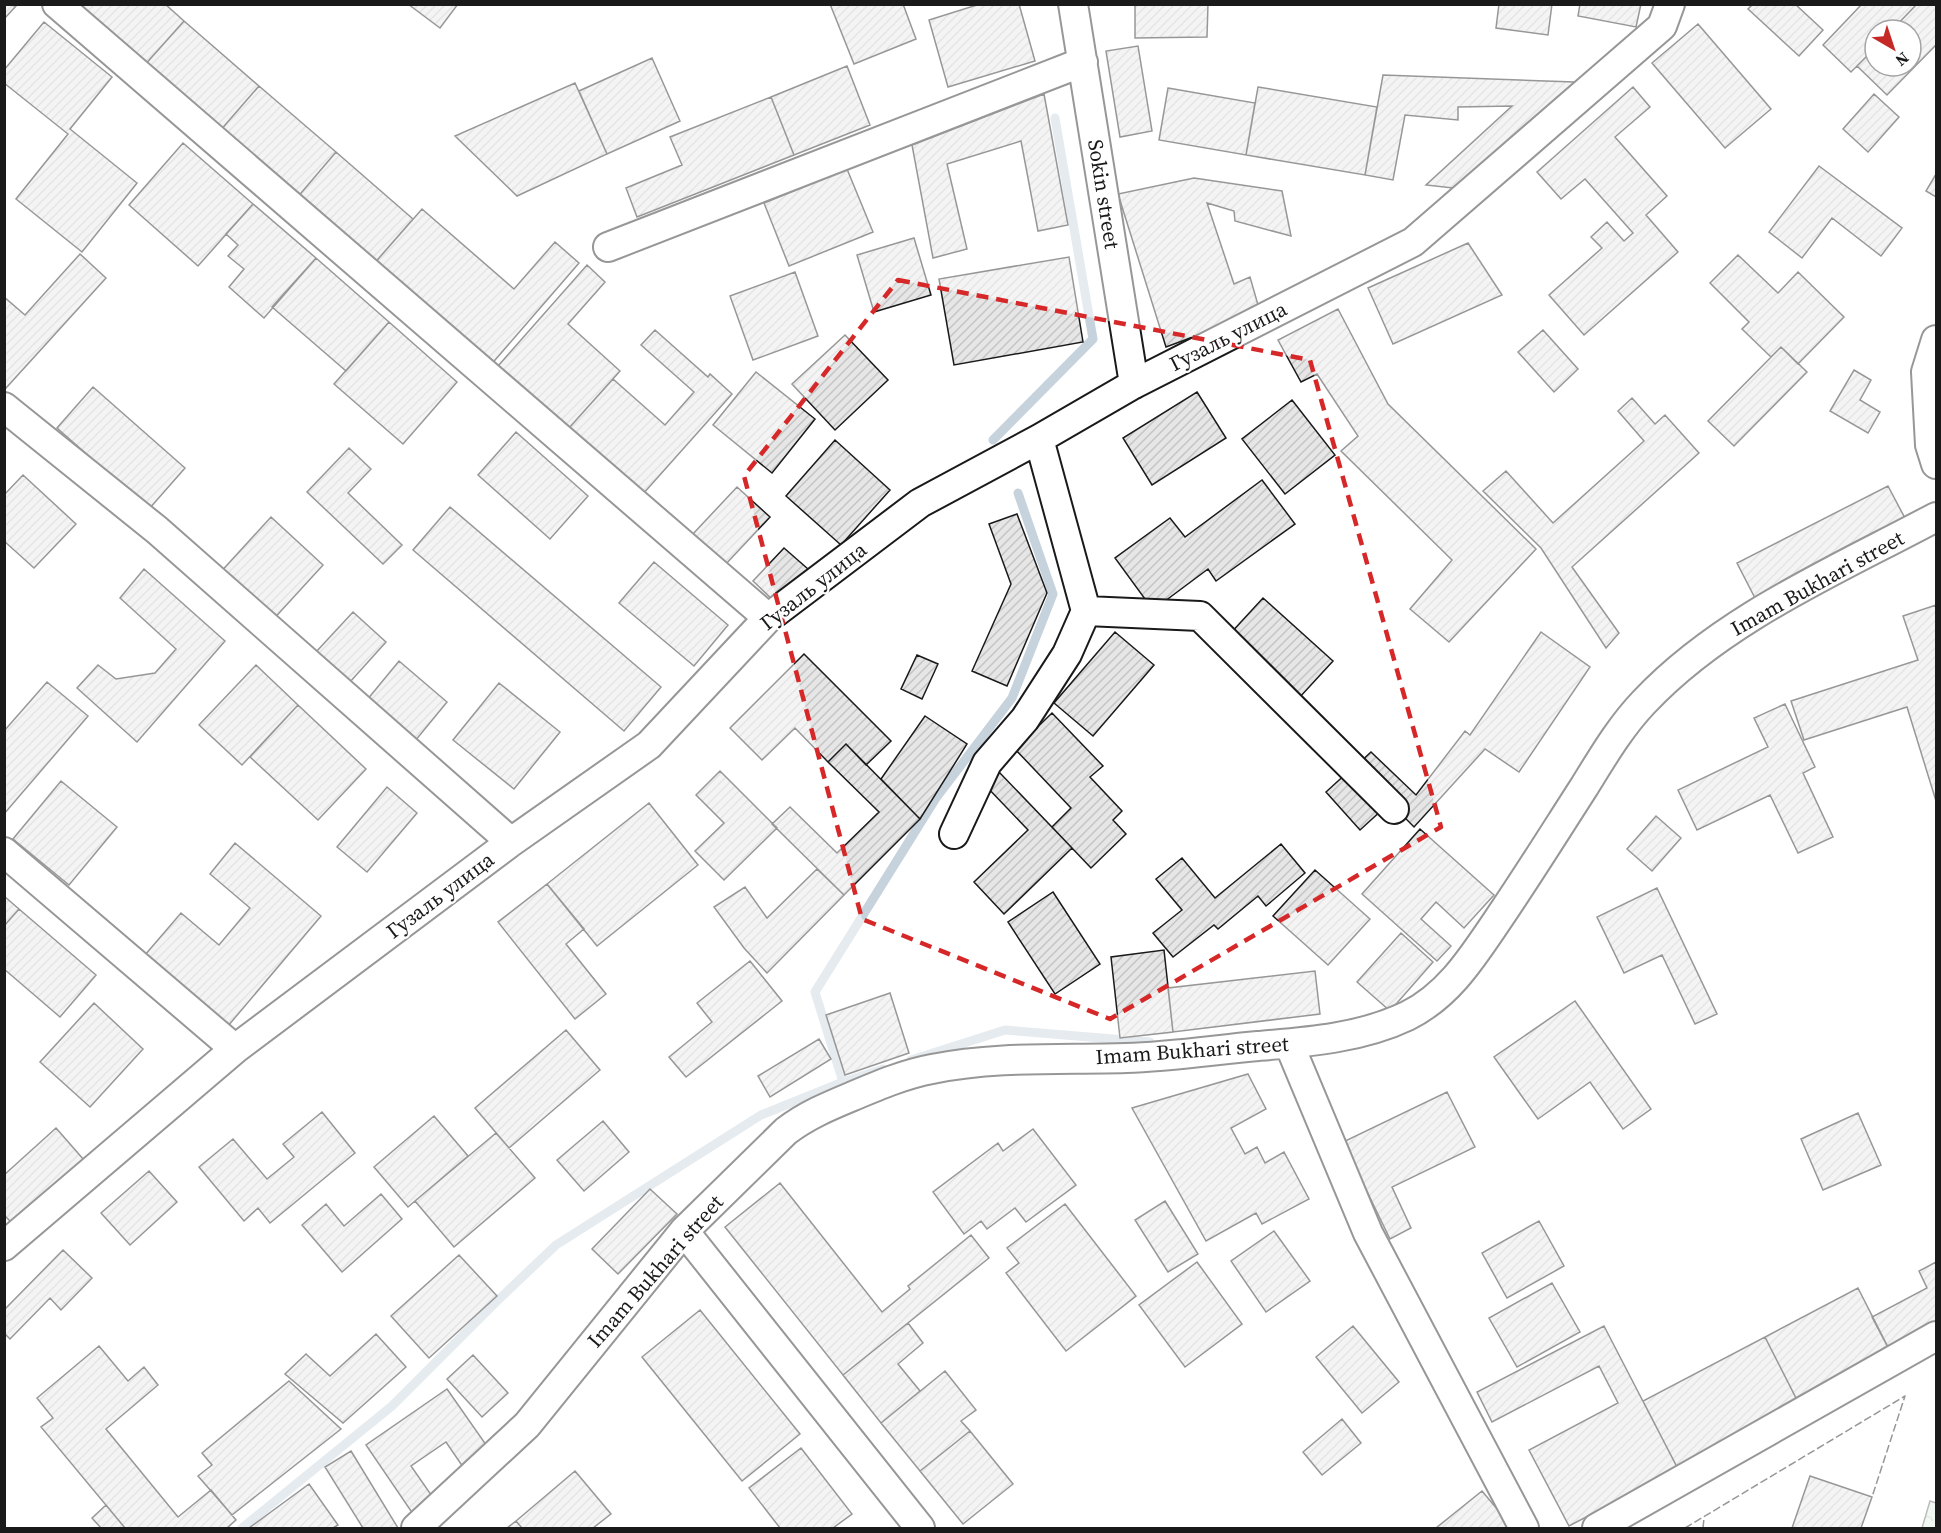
<svg xmlns="http://www.w3.org/2000/svg" width="1941" height="1533" viewBox="0 0 1941 1533" font-family="'Source Serif 4',serif">
  <style>
    .forest { fill: url(#forest-crowns); stroke: #6a6a6a; stroke-width: 1.5 }
    .lines { fill: none; stroke-linecap: round; stroke-linejoin: round }
    .stream { stroke: #c6d2dc; stroke-width: 9 }
    .building { fill: url(#building-hatch); stroke: #1a1a1a; stroke-width: 1.5 }
    .minor-casing { stroke: #1a1a1a; stroke-width: 32 }
    .minor { stroke: #fff; stroke-width: 28 }
    .fence { stroke: #1a1a1a; stroke-width: 1.5; stroke-dasharray: 8 3; stroke-linecap: butt }
    .marked { fill: none; stroke: #d62828; stroke-width: 4.5; stroke-dasharray: 12 8; stroke-linejoin: round }
    .labels { text-anchor: middle; dominant-baseline: central; stroke-width: 4.5; stroke-linejoin: round; paint-order: stroke }
    .street-label { font-size: 21px; fill: #1a1a1a; stroke: #fff }
  </style>
  <defs>
    <pattern id="forest-crowns" width="20" height="18" patternUnits="userSpaceOnUse" patternTransform="scale(1.5)"><rect width="20" height="18" fill="#e0efe3"/><path d="M2 6a3 3 0 1 1 6 0M12 15a3 3 0 1 1 6 0" fill="none" stroke="#c0ccc2"/></pattern>
    <pattern id="building-hatch" width="6" height="6" patternUnits="userSpaceOnUse" patternTransform="scale(1.5)"><rect width="6" height="6" fill="#e6e6e6"/><path d="M-1 1l2-2M0 6l6-6M5 7l2-2" fill="none" stroke="#c5c5c5"/></pattern>
  </defs>
  <rect width="100%" height="100%" fill="#fff"/>
  <path class="forest" d="M 1930,1501 L 1936,1503 L 1936,1528 L 1922,1528 Z"/>
  <g class="lines">
    <path class="stream" d="M 993,440 L 1093,339 L 1055,118
      M 911,1060 L 1005,1030 L 1150,1042
      M 843,1082 L 883,1069
      M 242,1528 L 392,1406 L 496,1302 L 556,1245 L 761,1115 L 843,1082 L 815,992 L 936,798 L 1012,698 L 1053,594 L 1018,493"/>
  </g>
  <path class="building" d="M 4,4 L 16,6 L 4,19 Z
    M 72,4 L 165,4 L 184,21 L 143,67 Z
    M 408,4 L 458,4 L 440,28 Z
    M 830,4 L 903,4 L 916,39 L 854,64 Z
    M 980,4 L 1019,4 L 1035,61 L 948,87 L 929,20 Z
    M 1135,4 L 1208,4 L 1207,37 L 1135,38 Z
    M 1499,4 L 1552,4 L 1548,35 L 1496,28 Z
    M 1580,4 L 1641,4 L 1636,27 L 1578,16 Z
    M 1753,4 L 1795,4 L 1823,30 L 1799,56 L 1748,9 Z
    M 1862,4 L 1917,4 L 1892,30 L 1875,30 L 1875,48 L 1851,72 L 1823,45 Z
    M 1917,4 L 1936,4 L 1936,45 L 1887,95 L 1857,66 L 1875,48 L 1875,66 L 1911,66 L 1911,30 L 1892,30 Z
    M 184,21 L 259,86 L 219,132 L 143,67 Z
    M 44,22 L 112,77 L 70,129 L 137,183 L 82,252 L 16,199 L 68,134 L 4,83 L 4,70 Z
    M 1698,24 L 1771,109 L 1725,148 L 1652,63 Z
    M 1138,46 L 1152,131 L 1120,137 L 1106,51 Z
    M 652,58 L 680,121 L 607,154 L 579,91 Z
    M 847,66 L 870,125 L 794,155 L 771,97 Z
    M 1383,75 L 1574,82 L 1574,93 L 1462,189 L 1426,185 L 1512,106 L 1458,107 L 1458,120 L 1405,115 L 1393,180 L 1365,175 Z
    M 575,83 L 607,154 L 517,196 L 455,136 Z
    M 259,86 L 336,152 L 296,199 L 219,132 Z
    M 1258,87 L 1377,107 L 1365,175 L 1246,155 Z
    M 1633,87 L 1650,107 L 1615,137 L 1667,196 L 1646,215 L 1678,252 L 1584,335 L 1549,295 L 1602,248 L 1591,237 L 1607,222 L 1624,241 L 1633,233 L 1585,179 L 1561,199 L 1537,172 Z
    M 1168,88 L 1255,103 L 1246,155 L 1159,140 Z
    M 1044,94 L 1068,225 L 1038,231 L 1021,141 L 947,164 L 967,249 L 933,258 L 912,145 Z
    M 1874,94 L 1899,117 L 1868,152 L 1843,129 Z
    M 771,97 L 794,155 L 637,217 L 626,188 L 682,165 L 670,137 Z
    M 183,143 L 253,204 L 198,266 L 129,205 Z
    M 336,152 L 413,219 L 372,266 L 296,199 Z
    M 1819,166 L 1902,228 L 1881,256 L 1832,218 L 1802,258 L 1769,232 Z
    M 847,169 L 873,232 L 789,266 L 764,203 Z
    M 1936,174 L 1936,197 L 1926,191 Z
    M 1194,178 L 1282,191 L 1291,236 L 1235,221 L 1234,211 L 1207,203 L 1234,284 L 1250,277 L 1260,312 L 1166,347 L 1118,194 Z
    M 253,204 L 316,258 L 264,318 L 229,287 L 244,269 L 228,256 L 238,245 L 226,234 Z
    M 422,209 L 514,289 L 555,242 L 579,263 L 489,367 L 372,266 Z
    M 914,238 L 931,295 L 874,312 L 857,255 Z
    M 1468,243 L 1502,295 L 1393,344 L 1368,288 Z
    M 80,254 L 106,278 L 6,388 L 4,387 L 4,297 L 25,315 Z
    M 1738,255 L 1778,293 L 1798,272 L 1844,317 L 1798,364 L 1781,347 L 1771,357 L 1742,329 L 1749,322 L 1710,283 Z
    M 1069,257 L 1083,342 L 954,365 L 939,279 Z
    M 316,258 L 389,322 L 346,371 L 272,307 Z
    M 587,265 L 605,282 L 568,324 L 620,371 L 569,428 L 498,366 Z
    M 795,272 L 818,336 L 753,360 L 730,296 Z
    M 1338,309 L 1388,404 L 1536,549 L 1449,642 L 1410,609 L 1452,560 L 1341,451 L 1358,436 L 1317,374 L 1301,382 L 1278,340 Z
    M 389,322 L 457,382 L 403,444 L 334,384 Z
    M 655,330 L 708,377 L 710,374 L 732,394 L 643,494 L 569,428 L 613,379 L 665,425 L 694,392 L 641,345 Z
    M 1543,330 L 1578,369 L 1554,392 L 1518,352 Z
    M 845,335 L 888,380 L 835,430 L 792,384 Z
    M 1781,347 L 1807,372 L 1734,446 L 1708,421 Z
    M 1854,370 L 1871,380 L 1860,400 L 1880,412 L 1868,433 L 1830,411 Z
    M 756,372 L 815,419 L 772,473 L 713,425 Z
    M 93,387 L 185,468 L 149,509 L 57,428 Z
    M 1197,392 L 1226,438 L 1152,485 L 1123,438 Z
    M 1632,398 L 1655,424 L 1665,415 L 1699,453 L 1572,567 L 1619,633 L 1606,648 L 1541,548 L 1483,491 L 1506,471 L 1553,523 L 1644,441 L 1618,411 Z
    M 1292,400 L 1335,455 L 1285,494 L 1242,439 Z
    M 516,432 L 588,496 L 550,539 L 478,475 Z
    M 835,440 L 890,490 L 841,545 L 786,496 Z
    M 349,448 L 371,469 L 348,493 L 402,545 L 383,564 L 307,492 Z
    M 23,475 L 76,524 L 34,568 L 4,541 L 4,495 Z
    M 1262,480 L 1295,524 L 1216,581 L 1208,569 L 1153,610 L 1115,558 L 1170,518 L 1185,537 Z
    M 1888,486 L 1907,522 L 1756,600 L 1737,563 Z
    M 737,487 L 770,517 L 725,565 L 692,535 Z
    M 450,507 L 661,687 L 624,731 L 413,550 Z
    M 1017,514 L 1047,593 L 1007,686 L 972,671 L 1011,584 L 989,524 Z
    M 271,517 L 323,565 L 270,623 L 218,575 Z
    M 784,548 L 808,569 L 776,603 L 753,581 Z
    M 654,562 L 728,625 L 694,666 L 619,603 Z
    M 144,569 L 225,641 L 137,742 L 77,688 L 98,665 L 116,679 L 155,673 L 176,649 L 120,598 Z
    M 1263,598 L 1333,661 L 1299,698 L 1229,635 Z
    M 1936,605 L 1936,801 L 1907,707 L 1804,740 L 1791,701 L 1918,660 L 1903,616 Z
    M 353,612 L 386,642 L 350,682 L 316,652 Z
    M 1115,632 L 1154,665 L 1093,736 L 1054,703 Z
    M 1541,632 L 1590,667 L 1519,772 L 1485,749 L 1414,827 L 1355,767 L 1371,752 L 1416,795 L 1465,731 L 1470,735 Z
    M 804,654 L 891,741 L 866,765 L 846,744 L 828,762 L 795,728 L 762,760 L 730,728 Z
    M 917,655 L 938,664 L 922,699 L 901,689 Z
    M 399,661 L 447,702 L 415,741 L 367,700 Z
    M 256,665 L 298,705 L 242,765 L 199,725 Z
    M 47,682 L 88,716 L 4,814 L 4,731 Z
    M 499,683 L 560,732 L 514,789 L 453,740 Z
    M 1785,704 L 1815,767 L 1803,773 L 1833,837 L 1798,853 L 1770,795 L 1697,830 L 1678,790 L 1768,747 L 1754,718 Z
    M 298,705 L 366,769 L 318,820 L 250,757 Z
    M 1052,713 L 1103,766 L 1090,777 L 1122,811 L 1113,820 L 1126,834 L 1091,868 L 1052,827 L 1071,808 L 1015,749 Z
    M 925,716 L 967,744 L 920,819 L 881,779 Z
    M 846,744 L 920,819 L 844,895 L 772,824 L 790,807 L 837,853 L 879,812 L 828,762 Z
    M 720,771 L 777,828 L 724,880 L 695,851 L 724,823 L 696,795 Z
    M 1349,771 L 1383,809 L 1360,830 L 1326,792 Z
    M 999,772 L 1072,848 L 1004,914 L 974,882 L 1028,830 L 985,785 Z
    M 61,781 L 117,827 L 69,885 L 13,839 Z
    M 387,787 L 417,813 L 367,872 L 337,847 Z
    M 649,803 L 698,865 L 597,946 L 547,884 Z
    M 1656,816 L 1681,838 L 1652,871 L 1627,849 Z
    M 1420,829 L 1494,895 L 1464,928 L 1436,902 L 1421,919 L 1451,946 L 1437,961 L 1362,894 Z
    M 235,843 L 321,916 L 228,1026 L 145,955 L 181,913 L 219,945 L 250,908 L 210,874 Z
    M 1281,844 L 1305,873 L 1266,906 L 1258,896 L 1218,929 L 1214,925 L 1173,957 L 1153,933 L 1182,910 L 1156,879 L 1182,858 L 1215,898 Z
    M 817,869 L 844,895 L 767,973 L 744,948 L 714,907 L 745,887 L 767,918 Z
    M 1315,870 L 1370,919 L 1328,965 L 1273,916 Z
    M 547,884 L 584,929 L 566,944 L 606,994 L 575,1019 L 498,922 Z
    M 1657,888 L 1717,1014 L 1695,1024 L 1662,955 L 1624,973 L 1597,917 Z
    M 1053,892 L 1100,964 L 1055,994 L 1008,922 Z
    M 4,896 L 19,909 L 4,926 Z
    M 19,909 L 96,975 L 60,1017 L 4,969 L 4,926 Z
    M 1401,933 L 1433,962 L 1390,1011 L 1357,982 Z
    M 1164,950 L 1173,1032 L 1120,1038 L 1111,957 Z
    M 750,961 L 782,1001 L 686,1077 L 669,1057 L 712,1022 L 697,1003 Z
    M 1315,971 L 1320,1014 L 1173,1032 L 1168,988 Z
    M 890,993 L 909,1053 L 845,1075 L 826,1015 Z
    M 1575,1001 L 1651,1109 L 1623,1129 L 1590,1082 L 1538,1119 L 1494,1057 Z
    M 94,1003 L 143,1049 L 90,1107 L 40,1062 Z
    M 566,1030 L 600,1070 L 509,1148 L 475,1108 Z
    M 819,1039 L 831,1059 L 770,1097 L 758,1076 Z
    M 1248,1074 L 1266,1109 L 1231,1128 L 1245,1154 L 1257,1147 L 1265,1163 L 1284,1152 L 1309,1199 L 1262,1224 L 1256,1213 L 1206,1241 L 1132,1108 Z
    M 1447,1092 L 1475,1147 L 1392,1187 L 1411,1228 L 1390,1239 L 1343,1142 Z
    M 322,1112 L 355,1153 L 270,1223 L 258,1208 L 244,1221 L 199,1167 L 233,1139 L 267,1179 L 294,1157 L 283,1144 Z
    M 1858,1113 L 1881,1165 L 1823,1190 L 1801,1139 Z
    M 434,1116 L 468,1156 L 408,1207 L 374,1167 Z
    M 603,1121 L 629,1152 L 584,1191 L 557,1160 Z
    M 56,1128 L 84,1160 L 13,1224 L 4,1215 L 4,1175 Z
    M 1033,1129 L 1076,1185 L 1026,1222 L 1015,1208 L 987,1229 L 981,1221 L 964,1234 L 933,1192 L 998,1143 L 1003,1151 Z
    M 496,1133 L 535,1178 L 454,1247 L 415,1201 Z
    M 149,1171 L 177,1202 L 130,1245 L 101,1213 Z
    M 780,1183 L 882,1312 L 910,1289 L 908,1286 L 971,1235 L 989,1258 L 843,1375 L 725,1227 Z
    M 650,1189 L 677,1214 L 618,1274 L 592,1249 Z
    M 381,1194 L 402,1219 L 342,1272 L 302,1225 L 326,1204 L 344,1226 Z
    M 1165,1201 L 1198,1254 L 1168,1272 L 1135,1220 Z
    M 1065,1204 L 1136,1296 L 1066,1351 L 1006,1273 L 1019,1263 L 1007,1248 Z
    M 1539,1221 L 1564,1266 L 1507,1298 L 1482,1253 Z
    M 1274,1231 L 1310,1281 L 1266,1312 L 1231,1261 Z
    M 63,1250 L 92,1278 L 61,1310 L 50,1298 L 10,1339 L 4,1333 L 4,1310 Z
    M 459,1255 L 497,1296 L 429,1358 L 391,1316 Z
    M 1197,1262 L 1242,1324 L 1185,1367 L 1139,1305 Z
    M 1936,1262 L 1936,1335 L 1893,1357 L 1872,1317 L 1927,1288 L 1919,1271 Z
    M 1552,1283 L 1580,1332 L 1517,1367 L 1489,1318 Z
    M 1858,1288 L 1893,1357 L 1800,1406 L 1765,1337 Z
    M 700,1310 L 800,1434 L 742,1481 L 642,1357 Z
    M 908,1323 L 923,1343 L 898,1364 L 920,1391 L 881,1423 L 843,1375 Z
    M 1353,1326 L 1399,1382 L 1362,1413 L 1316,1357 Z
    M 1604,1326 L 1678,1469 L 1569,1526 L 1529,1450 L 1618,1403 L 1599,1366 L 1492,1422 L 1477,1392 Z
    M 376,1334 L 406,1367 L 343,1423 L 285,1374 L 306,1354 L 330,1376 Z
    M 1765,1337 L 1800,1406 L 1678,1469 L 1643,1401 Z
    M 99,1346 L 128,1381 L 144,1367 L 158,1385 L 106,1429 L 178,1517 L 211,1490 L 236,1520 L 227,1528 L 125,1528 L 41,1427 L 53,1418 L 37,1398 Z
    M 473,1355 L 508,1393 L 482,1417 L 447,1379 Z
    M 945,1371 L 976,1410 L 961,1421 L 970,1431 L 920,1471 L 881,1423 Z
    M 289,1381 L 341,1429 L 232,1515 L 198,1476 L 212,1465 L 202,1453 Z
    M 447,1389 L 489,1449 L 463,1467 L 446,1442 L 411,1466 L 434,1499 L 413,1514 L 366,1445 Z
    M 1342,1419 L 1361,1443 L 1322,1475 L 1303,1452 Z
    M 970,1431 L 1013,1484 L 963,1524 L 920,1471 Z
    M 801,1448 L 852,1514 L 833,1528 L 780,1528 L 749,1488 Z
    M 351,1451 L 398,1528 L 363,1528 L 325,1467 Z
    M 575,1471 L 611,1514 L 593,1528 L 522,1528 L 516,1521 Z
    M 1810,1476 L 1872,1497 L 1861,1528 L 1792,1528 Z
    M 309,1484 L 338,1525 L 333,1528 L 249,1528 Z
    M 1482,1491 L 1513,1528 L 1436,1528 Z
    M 106,1505 L 125,1528 L 101,1528 L 92,1518 Z
    M 516,1521 L 522,1528 L 507,1528 Z"/>
  <g class="lines">
    <defs>
      <path id="minor" d="M 57,4 L 768,618
        M 1073,4 L 1134,384
        M 608,247 L 1083,62
        M 1936,340 L 1926,372 L 1930,445 L 1936,464
        M 4,407 L 157,530 L 511,842
        M 1086,611 L 1200,616 L 1394,809
        M 954,834 L 987,763 L 1025,719 L 1067,654 L 1086,611 L 1039,439
        M 4,852 L 235,1049
        M 1289,1044 L 1368,1233 L 1524,1528
        M 684,1231 L 920,1528
        M 4,1246 L 235,1049 L 511,842 L 649,745 L 768,618 L 920,503 L 1039,439 L 1134,384 L 1413,242 L 1662,26 L 1670,4
        M 416,1528 L 527,1425 L 684,1231 L 786,1131 C 807,1115 829,1106 853,1096 C 879,1085 905,1074 932,1069 C 996,1056 1061,1060 1126,1058 C 1170,1057 1214,1050 1258,1046 C 1308,1042 1361,1038 1407,1016 C 1448,996 1472,958 1497,921 C 1527,877 1555,832 1584,787 C 1602,758 1620,727 1644,702 C 1722,619 1837,570 1936,517
        M 1597,1528 L 1936,1336"/>
    </defs>
    <use href="#minor" class="minor-casing"/>
    <use href="#minor" class="minor"/>
    <path class="fence" d="M 1685,1528 L 1905,1396 L 1872,1497
      M 1703,1528 L 1704,1518"/>
  </g>
  <path d="M0 0H1941V1533H0ZM 898,280 L 1310,360 L 1441,827 L 1110,1019 L 862,919 L 744,476 Z" fill="#fff" fill-opacity=".55" fill-rule="evenodd"/>
  <path class="marked" d="M 898,280 L 1310,360 L 1441,827 L 1110,1019 L 862,919 L 744,476 Z"/>
  <g class="labels">
    <g class="street-label">
      <text transform="translate(1104 194) rotate(81)">Sokin street</text>
      <text transform="translate(1228 336) rotate(-27)">Гузаль улица</text>
      <text transform="translate(1817 583) rotate(-29)">Imam Bukhari street</text>
      <text transform="translate(813 586) rotate(-38)">Гузаль улица</text>
      <text transform="translate(440 895) rotate(-37)">Гузаль улица</text>
      <text transform="translate(1192 1050) rotate(-4)">Imam Bukhari street</text>
      <text transform="translate(655 1271) rotate(-49)">Imam Bukhari street</text>
    </g>
  </g>
  <rect width="1941" height="1533" fill="none" stroke="#1a1a1a" stroke-width="12"/>
  <g transform="translate(1893 48) rotate(141)"><circle r="28" fill="#ffffff" stroke="#a3a3a3" stroke-width="1.5"/>
  <path d="M0-4.5L10 22L0 15L-10 22Z" fill="#c62828"/>
  <text y="-9" font-size="16" font-weight="bold" text-anchor="middle" fill="#1a1a1a">N</text>
  </g>
</svg>
